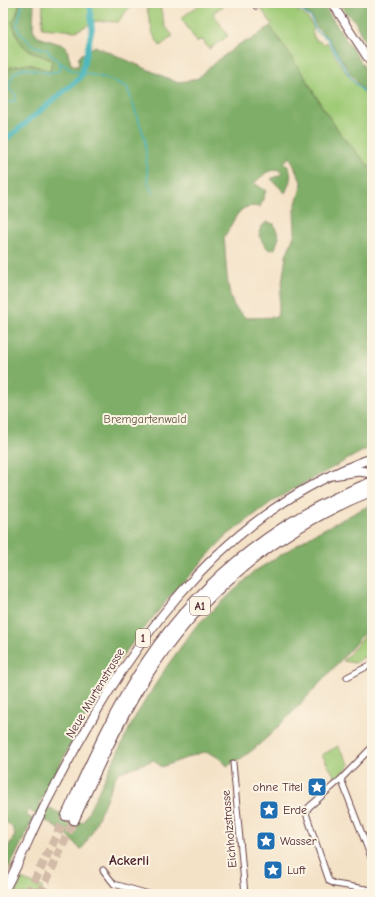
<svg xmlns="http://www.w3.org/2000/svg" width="375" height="897" viewBox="0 0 375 897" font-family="'Comic Neue',sans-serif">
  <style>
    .green { fill: #9fca76; stroke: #747450 }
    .forest { fill: #7fae67; stroke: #646649; fill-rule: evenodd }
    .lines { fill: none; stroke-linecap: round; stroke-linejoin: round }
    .stream { stroke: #43b3ba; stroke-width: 1.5 }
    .canal { stroke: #43b3ba; stroke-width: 5.5 }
    .highway-tunnel { stroke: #d2bba8; stroke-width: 9; stroke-dasharray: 9 4.5; stroke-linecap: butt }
    .street-casing { stroke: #643c42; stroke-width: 7 }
    .secondary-casing { stroke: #643c42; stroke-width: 9 }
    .primary-casing { stroke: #643c42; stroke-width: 10 }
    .highway-casing { stroke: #643c42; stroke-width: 11 }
    .street { stroke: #fff; stroke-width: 5 }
    .secondary { stroke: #fff; stroke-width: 7 }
    .primary { stroke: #fff; stroke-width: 8 }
    .highway { stroke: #fff; stroke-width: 9 }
    .labels { text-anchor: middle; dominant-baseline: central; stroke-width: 4; stroke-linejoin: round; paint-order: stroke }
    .shield { fill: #fcf5e5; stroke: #7f5f63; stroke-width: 1 }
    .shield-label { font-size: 11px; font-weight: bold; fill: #4a1f2b }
    .park-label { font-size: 12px; fill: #645242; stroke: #fcf5e5 }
    .street-label { font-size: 12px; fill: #4a1f2b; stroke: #fcf5e5 }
    .poi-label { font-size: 12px; fill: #4a1f2b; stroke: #fcf5e5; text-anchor: start }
    .quarter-label { font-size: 14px; font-weight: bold; fill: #4a1f2b; stroke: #fcf5e5 }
  </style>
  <rect width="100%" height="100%" fill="#fcf5e5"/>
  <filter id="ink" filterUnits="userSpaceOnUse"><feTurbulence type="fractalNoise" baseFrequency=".025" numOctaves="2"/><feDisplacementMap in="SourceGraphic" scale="8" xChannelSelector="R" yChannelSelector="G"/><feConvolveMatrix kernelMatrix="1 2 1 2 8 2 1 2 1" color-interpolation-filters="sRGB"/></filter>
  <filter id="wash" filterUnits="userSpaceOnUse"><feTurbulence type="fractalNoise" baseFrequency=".012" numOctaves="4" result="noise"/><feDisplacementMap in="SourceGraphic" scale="16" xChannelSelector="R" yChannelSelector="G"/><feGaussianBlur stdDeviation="0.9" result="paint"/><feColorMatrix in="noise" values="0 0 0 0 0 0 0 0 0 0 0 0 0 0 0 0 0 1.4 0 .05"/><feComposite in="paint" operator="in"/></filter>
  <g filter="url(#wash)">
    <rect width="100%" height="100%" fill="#f4e2c7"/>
    <path class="green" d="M 3,3 L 20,3 L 15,18 L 29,51 L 52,60 L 50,71 L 29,64 L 3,87 Z
      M 43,3 L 159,3 L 165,26 L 173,36 L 160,46 L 153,34 L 146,5 L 131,5 L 118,22 L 96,21 L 76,31 L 42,28 Z
      M 202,3 L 227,3 L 213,13 L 228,36 L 209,49 L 202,39 L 197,42 L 181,18 Z
      M 257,3 L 289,3 C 298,15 306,10 314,29 L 312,32 L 315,39 L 324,44 L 327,42 L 344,70 L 365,94 L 371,110 L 369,115 L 372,118 L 372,170 L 342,136 L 323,108 L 303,74 L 270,26 L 272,24 Z
      M 372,628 L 372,652 L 355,663 L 343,661 Z
      M 338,746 L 350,765 L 336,779 L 322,755 Z
      M 21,879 L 42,887 L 42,894 L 15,894 Z"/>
    <path class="forest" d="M 3,3 L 34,3 L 33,29 L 38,37 L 66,46 L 71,64 L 78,67 L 79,56 L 95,46 L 176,82 L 187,81 L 198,78 L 209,67 L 241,43 L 251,40 L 270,26 L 303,74 L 323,108 L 342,136 L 372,170 L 372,446 L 274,500 L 225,537 L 167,600 L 110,671 L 39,804 L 83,823 L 135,717 L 167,666 L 196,626 L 255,571 L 314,534 L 372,504 L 372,624 C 345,656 317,687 288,717 C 270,735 251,755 227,766 C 220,758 213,753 203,752 L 161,767 L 154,760 L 120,772 L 116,776 L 92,832 L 82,849 L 79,848 L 66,834 L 29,810 L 26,815 L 33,819 L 3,881 L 3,855 L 15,835 L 12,827 L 3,819 L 3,87 L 10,67 L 29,64 L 50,71 L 52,60 C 25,50 20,49 12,21 L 15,18 L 20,4 ZM 290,157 L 302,184 L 294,210 L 295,233 L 286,256 L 277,317 L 246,318 C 243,315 238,311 235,307 C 226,295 226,254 224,237 C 236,220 237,202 260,207 L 266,191 L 254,183 L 267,172 L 278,169 L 282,174 L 271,179 L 285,193 C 291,181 294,172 284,162 Z
      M 292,3 L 322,3 L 372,79 L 372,108 L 368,97 L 350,73 L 328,38 L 317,28 L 312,17 Z
      M 339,3 L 372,3 L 372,53 L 362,37 L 355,21 L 346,13 Z
      M 267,222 L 274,224 L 279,237 L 275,249 L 269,250 C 261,241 253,231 267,222 Z"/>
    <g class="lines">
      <path class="stream" d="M 290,3 L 293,8 L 301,10 L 311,18 L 316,31 L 327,38 L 352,80 L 367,95 L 372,109
        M 59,62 L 73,71 L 106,78 L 127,87 L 145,139 L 148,183 L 153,194
        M 3,103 L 15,101 L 16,95 L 8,88 L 14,73 L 24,68 L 48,73 L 59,71 L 61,69 L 59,62 L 46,49 L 34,46 L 20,33 L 17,25 L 23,3"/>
      <path class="canal" d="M 3,142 L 81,77 L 92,29 L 90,3"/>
    </g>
  </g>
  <g filter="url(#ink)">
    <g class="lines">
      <path class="highway-tunnel" d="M 28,894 L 66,816
        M 40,894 L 74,820"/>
      <defs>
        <path id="street" d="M 254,3 L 256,6
          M 347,677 L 372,664
          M 372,747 L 341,779 L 309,807 L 306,813 L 329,881 L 335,884 L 372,890
          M 233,763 L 245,894
          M 341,779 L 372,860
          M 103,870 L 114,884 L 149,894"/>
        <path id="secondary" d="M 332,3 L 372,65"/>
        <path id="primary" d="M 3,893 C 19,864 31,833 46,803 C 122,657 209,517 372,458"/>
        <path id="highway" d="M 332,475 L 359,471 L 372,473
          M 66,816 C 88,769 108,722 136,678 C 191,588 274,520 372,482
          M 74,820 C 95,773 116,726 143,682 C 197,595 277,529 372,491"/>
      </defs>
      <use href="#street" class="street-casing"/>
      <use href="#secondary" class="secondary-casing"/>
      <use href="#primary" class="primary-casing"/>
      <use href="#highway" class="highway-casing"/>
      <use href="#street" class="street"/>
      <use href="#secondary" class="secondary"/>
      <use href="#primary" class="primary"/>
      <use href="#highway" class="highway"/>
    </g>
  </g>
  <defs>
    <symbol id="sight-square" viewBox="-11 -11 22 22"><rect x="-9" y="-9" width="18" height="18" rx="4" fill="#1f6fb2" stroke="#fcf5e5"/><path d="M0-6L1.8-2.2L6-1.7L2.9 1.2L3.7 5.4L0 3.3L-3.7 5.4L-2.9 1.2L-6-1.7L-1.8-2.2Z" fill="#fff"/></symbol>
  </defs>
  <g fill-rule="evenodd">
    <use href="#sight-square" x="306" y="776" width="22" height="22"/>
    <use href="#sight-square" x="258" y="799" width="22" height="22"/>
    <use href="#sight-square" x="255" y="830" width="22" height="22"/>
    <use href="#sight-square" x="262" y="859" width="22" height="22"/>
  </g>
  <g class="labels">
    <g class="shield">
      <rect x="190" y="597" width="20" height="18" rx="3"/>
      <rect x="136" y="629" width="14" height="18" rx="3"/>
    </g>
    <g class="shield-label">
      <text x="200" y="606">A1</text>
      <text x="143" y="638">1</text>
    </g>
    <g class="park-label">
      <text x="145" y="419">Bremgartenwald</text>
    </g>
    <g class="street-label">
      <text transform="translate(95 693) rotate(-59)">Neue Murtenstrasse</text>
      <text transform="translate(229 829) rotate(-95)">Eichholzstrasse</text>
    </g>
    <g class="poi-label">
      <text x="303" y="787" text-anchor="end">ohne Titel</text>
      <text x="283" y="810">Erde</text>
      <text x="280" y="841">Wasser</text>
      <text x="287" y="870">Luft</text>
    </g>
    <g class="quarter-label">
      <text x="129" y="860">Ackerli</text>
    </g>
  </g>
  <rect width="375" height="897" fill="none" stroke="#fcf5e5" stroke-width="16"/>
</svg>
